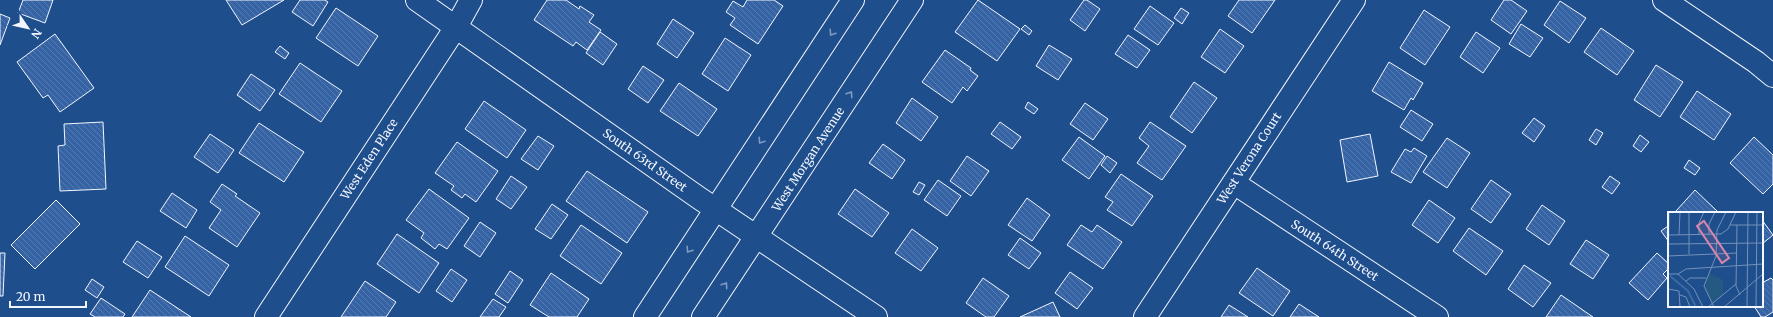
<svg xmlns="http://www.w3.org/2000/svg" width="1773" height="317" viewBox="0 0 1773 317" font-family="Merriweather,serif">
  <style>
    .building { fill: url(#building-back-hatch); stroke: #f2f6ff }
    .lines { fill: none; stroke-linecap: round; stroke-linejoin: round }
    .street-casing { stroke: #f2f6ff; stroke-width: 24 }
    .secondary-casing { stroke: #f2f6ff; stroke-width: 24 }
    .street { stroke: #1f4e8c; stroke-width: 22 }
    .secondary { stroke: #1f4e8c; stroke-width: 22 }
    .oneway { stroke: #7e9ac0 }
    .labels { text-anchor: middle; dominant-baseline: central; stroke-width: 3; stroke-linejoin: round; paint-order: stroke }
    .street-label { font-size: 12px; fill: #f2f6ff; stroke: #1f4e8c }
    .inset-river { fill: none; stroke: #3b69a3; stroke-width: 2 }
    .inset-road { fill: none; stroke: #7391ba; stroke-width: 1 }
    .view { fill: #da87ad; fill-opacity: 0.15; stroke: #da87ad; stroke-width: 2 }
    .inset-edge { fill: none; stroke: #f2f6ff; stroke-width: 2 }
  </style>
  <defs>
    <pattern id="building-back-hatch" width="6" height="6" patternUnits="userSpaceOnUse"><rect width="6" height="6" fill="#3563a3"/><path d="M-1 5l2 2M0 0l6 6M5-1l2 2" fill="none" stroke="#537ab1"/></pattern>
  </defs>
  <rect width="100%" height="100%" fill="#1f4e8c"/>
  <path class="building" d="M 23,0 L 53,0 L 45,23 L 18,13 Z
    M 226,0 L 284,0 L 242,25 Z
    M 300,0 L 325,0 L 328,2 L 313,26 L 292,12 Z
    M 547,0 L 566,0 L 579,9 L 580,6 L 594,15 L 589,22 L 601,30 L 587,50 L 576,42 L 573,46 L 534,20 Z
    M 747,0 L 774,0 L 783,6 L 758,44 L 730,25 L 735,18 L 726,12 L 733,1 L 743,7 Z
    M 978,0 L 1020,29 L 997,61 L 955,32 Z
    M 1084,0 L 1087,0 L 1100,9 L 1085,31 L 1070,20 Z
    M 1239,0 L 1275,0 L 1252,33 L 1228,16 Z
    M 1504,0 L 1511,0 L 1527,11 L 1511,34 L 1491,20 Z
    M 1560,1 L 1586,18 L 1569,43 L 1544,25 Z
    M 1150,6 L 1174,23 L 1158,45 L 1134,29 Z
    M 336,8 L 378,36 L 358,66 L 316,38 Z
    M 1181,8 L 1189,13 L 1182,24 L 1174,18 Z
    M 1424,10 L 1450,27 L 1425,65 L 1400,48 Z
    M 0,14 L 10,18 L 0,45 Z
    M 673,19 L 694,33 L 677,58 L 657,44 Z
    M 1521,24 L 1543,38 L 1530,57 L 1509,44 Z
    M 1025,25 L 1032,31 L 1029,35 L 1021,29 Z
    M 1601,28 L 1634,51 L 1617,75 L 1584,52 Z
    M 1220,29 L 1244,46 L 1225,73 L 1201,57 Z
    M 600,32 L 617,44 L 603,65 L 586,53 Z
    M 1476,32 L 1500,48 L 1483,73 L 1460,57 Z
    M 55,34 L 94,88 L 60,112 L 48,95 L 43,98 L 17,62 Z
    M 1128,35 L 1150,50 L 1137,68 L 1115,54 Z
    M 725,38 L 751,55 L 728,91 L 702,74 Z
    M 1049,45 L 1072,59 L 1058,80 L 1036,66 Z
    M 280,46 L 289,53 L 285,59 L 275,52 Z
    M 945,50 L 971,68 L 970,70 L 978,76 L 967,91 L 963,87 L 952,103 L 922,82 Z
    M 1389,62 L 1423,83 L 1413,100 L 1411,98 L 1404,110 L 1372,91 Z
    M 300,63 L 342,91 L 321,122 L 279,94 Z
    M 1656,65 L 1683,82 L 1660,117 L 1634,100 Z
    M 643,66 L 664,80 L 648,103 L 628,89 Z
    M 251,74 L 275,90 L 260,111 L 237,95 Z
    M 1194,82 L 1217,98 L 1192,133 L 1170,117 Z
    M 679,83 L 717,109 L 698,136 L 660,111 Z
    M 1697,91 L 1731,114 L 1714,140 L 1680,117 Z
    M 912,98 L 938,117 L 921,141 L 896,123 Z
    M 484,101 L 526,130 L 507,158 L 465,129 Z
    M 1028,102 L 1038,109 L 1034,114 L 1025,108 Z
    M 1085,103 L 1108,119 L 1093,140 L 1070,124 Z
    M 1411,110 L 1433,124 L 1422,141 L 1400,127 Z
    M 1534,118 L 1545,126 L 1534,142 L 1522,133 Z
    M 103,122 L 106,189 L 60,191 L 58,146 L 65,145 L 64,124 Z
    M 1000,122 L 1021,137 L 1012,149 L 991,134 Z
    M 1150,122 L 1186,146 L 1162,180 L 1137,163 L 1149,146 L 1139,138 Z
    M 259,123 L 304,152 L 284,182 L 239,153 Z
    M 1596,129 L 1603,133 L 1596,145 L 1589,140 Z
    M 210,134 L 234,150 L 218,173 L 194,157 Z
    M 1370,134 L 1378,176 L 1347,182 L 1340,140 Z
    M 1640,135 L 1649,142 L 1641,152 L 1633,146 Z
    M 538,136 L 554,146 L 538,170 L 521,159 Z
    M 1079,137 L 1105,156 L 1089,179 L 1062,160 Z
    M 1754,137 L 1773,155 L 1773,184 L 1763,194 L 1730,163 Z
    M 1447,138 L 1470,153 L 1447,188 L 1423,172 Z
    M 457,142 L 498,171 L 476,202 L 465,194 L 462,198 L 451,190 L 454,186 L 435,173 Z
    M 883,144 L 905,160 L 892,179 L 869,163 Z
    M 1414,148 L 1427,156 L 1411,183 L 1391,172 L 1405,149 L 1411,152 Z
    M 967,156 L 989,171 L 971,196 L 950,181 Z
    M 1107,156 L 1117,163 L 1110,173 L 1101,165 Z
    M 1689,160 L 1700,168 L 1695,175 L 1684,168 Z
    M 587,171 L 648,212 L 627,243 L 566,201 Z
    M 1121,174 L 1153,196 L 1132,226 L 1107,210 L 1113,202 L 1105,197 Z
    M 511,176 L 527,187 L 511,209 L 496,199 Z
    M 1610,176 L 1620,183 L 1612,194 L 1602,187 Z
    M 938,180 L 961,196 L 947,216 L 924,200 Z
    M 1491,180 L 1511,194 L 1491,223 L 1471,209 Z
    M 919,182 L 925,185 L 919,195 L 913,192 Z
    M 222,184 L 237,194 L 235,196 L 260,213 L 237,247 L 209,228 L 221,210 L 210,202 Z
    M 429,189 L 469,218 L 447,249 L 439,244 L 435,249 L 421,238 L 424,233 L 406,220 Z
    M 855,189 L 889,213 L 872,237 L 838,214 Z
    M 1695,190 L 1718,212 L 1717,213 L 1679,213 L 1676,211 Z
    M 172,193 L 197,210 L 186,228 L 160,211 Z
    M 1027,198 L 1050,215 L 1032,241 L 1008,225 Z
    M 56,200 L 80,224 L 35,269 L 11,245 Z
    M 1429,200 L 1455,218 L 1438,243 L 1412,225 Z
    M 552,204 L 568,215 L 551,239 L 535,229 Z
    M 1542,205 L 1565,221 L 1549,245 L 1526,229 Z
    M 1762,220 L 1773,235 L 1762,244 Z
    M 480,222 L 496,233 L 480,257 L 464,246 Z
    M 581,225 L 622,253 L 601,284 L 560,256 Z
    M 1081,225 L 1092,232 L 1097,225 L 1122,242 L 1103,269 L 1067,245 Z
    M 1668,226 L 1669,227 L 1669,242 L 1661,231 Z
    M 1469,228 L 1503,251 L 1486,275 L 1453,251 Z
    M 912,229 L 938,248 L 921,271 L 895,253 Z
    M 397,234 L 439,263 L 419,293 L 377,264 Z
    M 185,236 L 229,265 L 209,296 L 165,267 Z
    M 1020,238 L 1041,253 L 1029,269 L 1008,255 Z
    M 1586,240 L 1609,255 L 1593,279 L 1570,264 Z
    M 137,241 L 162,257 L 148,278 L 123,262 Z
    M 0,253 L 5,253 L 3,296 L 0,296 Z
    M 1657,253 L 1669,264 L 1669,268 L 1663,274 L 1667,278 L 1648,300 L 1629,283 Z
    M 1524,265 L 1551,283 L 1533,307 L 1508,289 Z
    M 1257,268 L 1290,291 L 1273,316 L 1239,293 Z
    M 451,269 L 467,280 L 452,302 L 436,291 Z
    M 510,271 L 523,280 L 508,303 L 495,294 Z
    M 1070,272 L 1093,288 L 1077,309 L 1055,293 Z
    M 551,273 L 589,299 L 577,317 L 549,317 L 530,305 Z
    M 983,278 L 1009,296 L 994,317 L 986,317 L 966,303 Z
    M 1771,278 L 1773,280 L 1773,312 L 1765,317 L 1761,317 L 1754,306 L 1762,306 L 1762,283 Z
    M 92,279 L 104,287 L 97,298 L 85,290 Z
    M 365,281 L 396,302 L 386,317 L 341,317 Z
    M 150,290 L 191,317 L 132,317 Z
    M 1561,295 L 1593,317 L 1546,317 Z
    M 101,298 L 125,314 L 123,317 L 95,317 L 90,314 Z
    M 493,299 L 506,307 L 499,317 L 480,317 Z
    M 1053,302 L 1060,317 L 1020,317 Z
    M 1299,304 L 1319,317 L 1290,317 Z
    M 1229,305 L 1248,317 L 1221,317 Z"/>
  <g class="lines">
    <defs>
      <path id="street" d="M 417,0 L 699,198 L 876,317
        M 1664,0 L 1756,62 L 1773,76
        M 1234,183 L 1437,317
        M 266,317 L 456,27 L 471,0
        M 1145,317 L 1354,0"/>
      <path id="secondary" d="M 645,317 L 853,0
        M 703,317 L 912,0"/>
    </defs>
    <use href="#street" class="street-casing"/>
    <use href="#secondary" class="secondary-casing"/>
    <use href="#street" class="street"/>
    <use href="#secondary" class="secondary"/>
  </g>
  <defs><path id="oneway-chevron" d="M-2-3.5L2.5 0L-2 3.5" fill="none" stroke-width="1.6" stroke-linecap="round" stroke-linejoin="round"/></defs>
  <g class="oneway">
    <use href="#oneway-chevron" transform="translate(832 33) rotate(123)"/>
    <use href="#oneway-chevron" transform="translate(850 94) rotate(-57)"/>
    <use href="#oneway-chevron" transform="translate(761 141) rotate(123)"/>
    <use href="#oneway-chevron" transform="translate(689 250) rotate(123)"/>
    <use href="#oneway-chevron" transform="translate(725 285) rotate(-56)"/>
  </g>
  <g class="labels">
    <g class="street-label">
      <text transform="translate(1249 158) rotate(-57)">West Verona Court</text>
      <text transform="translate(369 159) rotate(-57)">West Eden Place</text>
      <text transform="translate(808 159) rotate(-57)">West Morgan Avenue</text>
      <text transform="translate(645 160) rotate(35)">South 63rd Street</text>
      <text transform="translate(1335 250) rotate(33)">South 64th Street</text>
    </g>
  </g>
  <g transform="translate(1668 212)">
    <rect width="95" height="95" fill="#1f4e8c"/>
    <path d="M 41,61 L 55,68 L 55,82 L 44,91 L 37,76 Z" fill="#245a82"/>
    <path d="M 42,63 L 50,66 L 49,69 L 55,73 L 50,85 L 45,87 L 43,83 L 44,79 L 41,81 L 38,74 L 42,72 L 37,71 Z" fill="#245a82"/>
    <path class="inset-river" d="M 2,64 L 20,79 L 28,95"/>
    <path class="inset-road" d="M 62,13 L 95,13M 69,13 L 68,74 L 72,83M 1,23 L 53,22 L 60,17 L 68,0M 11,23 L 12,0M 31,23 L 31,11 L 36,0M 41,23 L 41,12 L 47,0M 0,32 L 95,31M 21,42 L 21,0M 0,44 L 69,41M 0,62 L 10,62 L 18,57 L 95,52M 10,62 L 26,77 L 35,95M 18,69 L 22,66 L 38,66M 0,77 L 11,79 L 12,95M 12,83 L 18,85 L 22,95M 0,95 L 1,0M 40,95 L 68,72M 46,95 L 36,74 L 48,44 L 49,18 L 58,0M 56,95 L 95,62M 79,95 L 80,0M 88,95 L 89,0"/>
    <path class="view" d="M 36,9 L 61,46 L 54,51 L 29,14 Z"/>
    <rect width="95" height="95" class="inset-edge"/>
  </g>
  <g transform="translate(28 28) rotate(124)" stroke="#1f4e8c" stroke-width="3" paint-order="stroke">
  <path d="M0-3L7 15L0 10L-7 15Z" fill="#f2f6ff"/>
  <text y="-6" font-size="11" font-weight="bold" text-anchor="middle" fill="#f2f6ff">N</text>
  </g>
  <path d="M10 301v6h76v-6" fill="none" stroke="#f2f6ff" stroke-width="2"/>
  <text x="16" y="301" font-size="12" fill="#f2f6ff" stroke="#1f4e8c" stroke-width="3" paint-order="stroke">20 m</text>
</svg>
